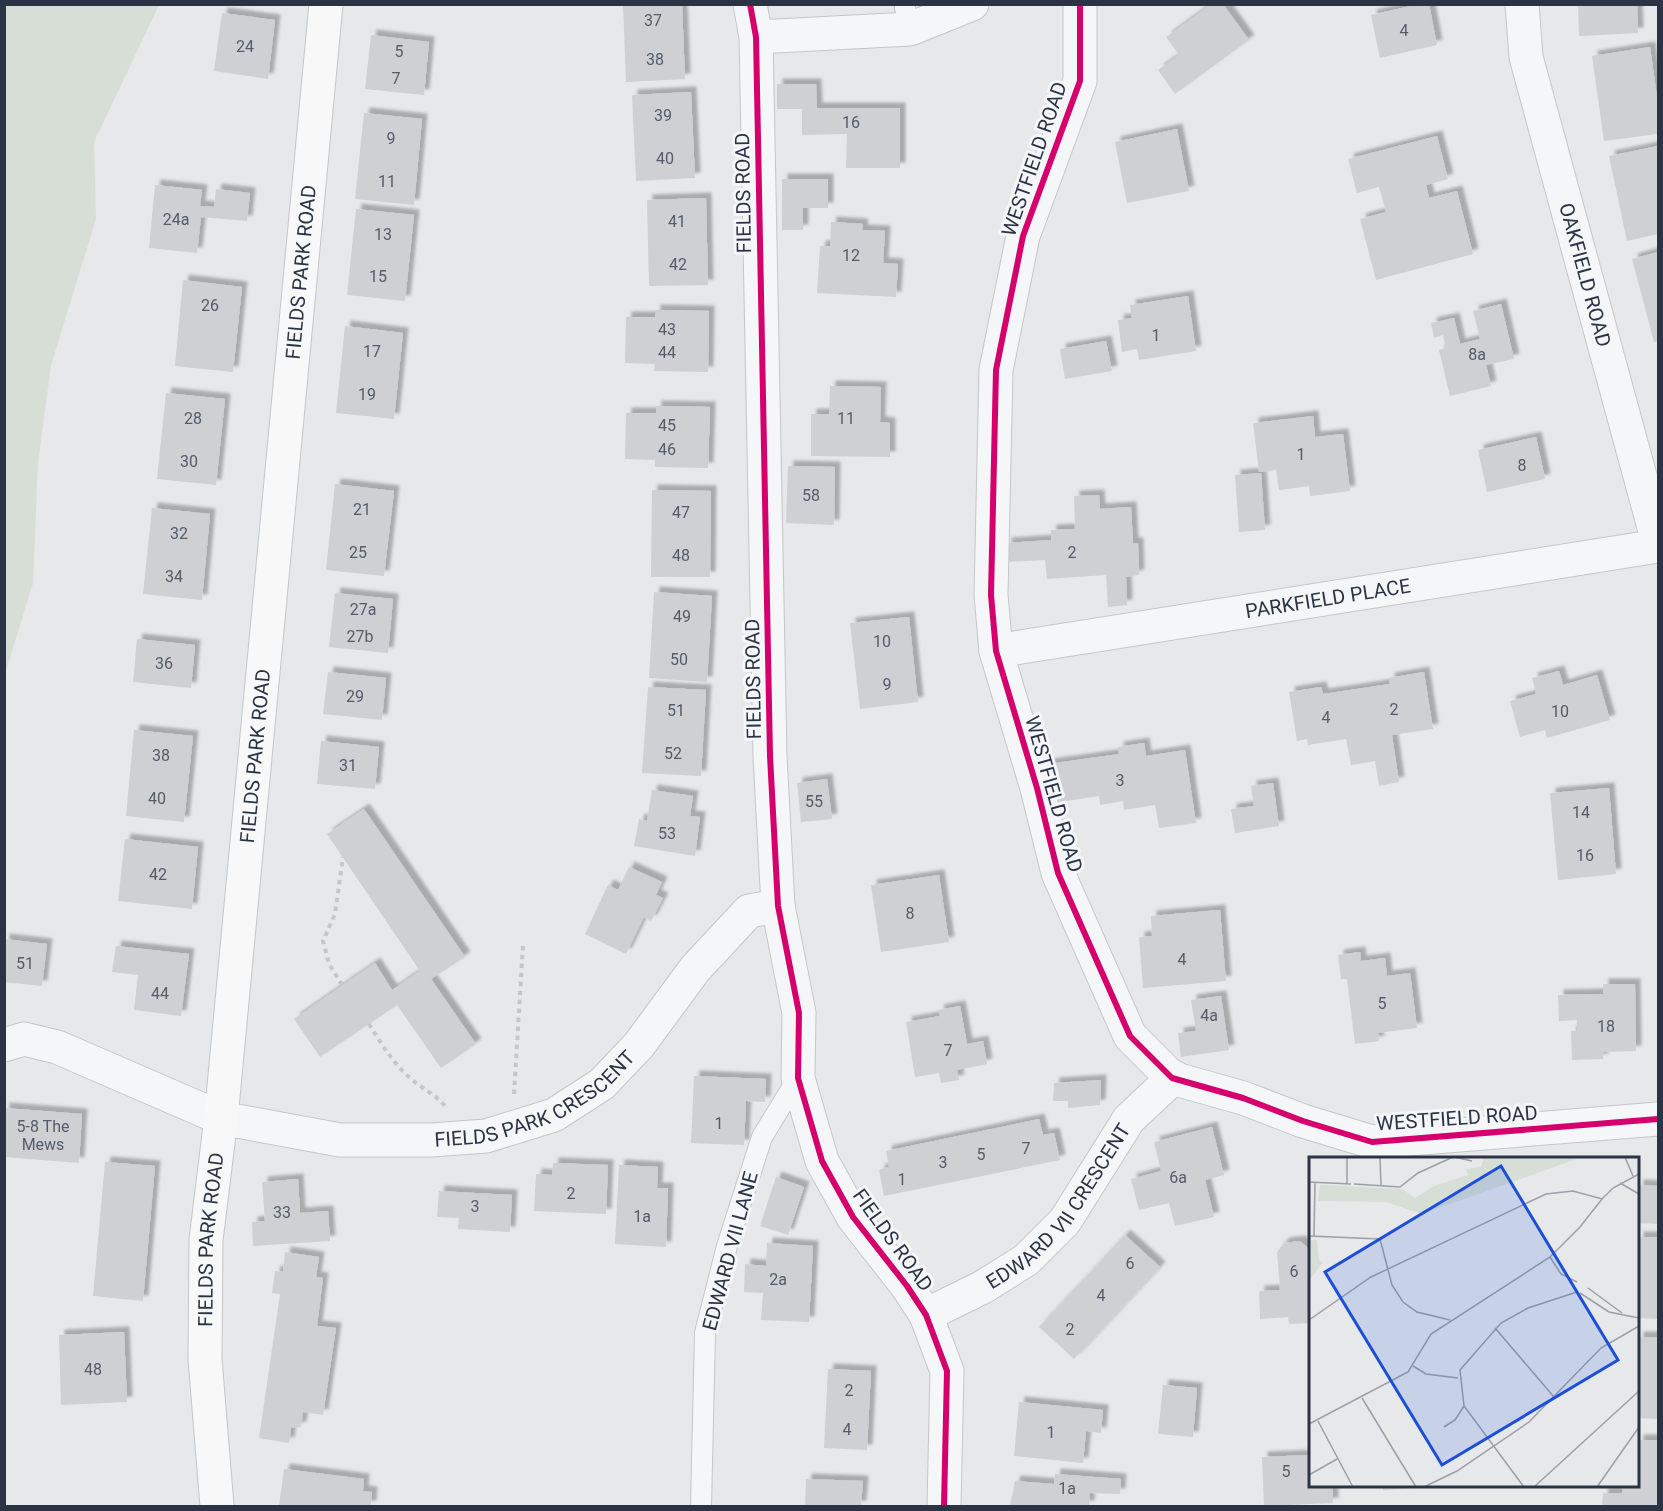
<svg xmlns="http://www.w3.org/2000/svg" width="1663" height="1511" viewBox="0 0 1663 1511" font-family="Roboto,sans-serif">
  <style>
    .green { fill: #d6ded6 }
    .building { fill: #ced0d3; filter: url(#shadow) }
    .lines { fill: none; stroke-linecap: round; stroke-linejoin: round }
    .service-casing { stroke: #c4c6c8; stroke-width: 22 }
    .minor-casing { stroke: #c4c6c8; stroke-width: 35 }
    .secondary-casing { stroke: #c4c6c8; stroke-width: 35 }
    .path { stroke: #c5c6ca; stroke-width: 4; stroke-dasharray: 4.5 4.5; stroke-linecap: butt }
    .service { stroke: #f5f6f7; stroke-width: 20 }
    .minor { stroke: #f5f6f7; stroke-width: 33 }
    .secondary { stroke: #f8f8f8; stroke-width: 33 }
    .cycleway-casing { stroke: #f4f6f9; stroke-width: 10 }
    .cycleway { stroke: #d6006c; stroke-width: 6 }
    .labels { text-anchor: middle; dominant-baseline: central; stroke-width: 6; stroke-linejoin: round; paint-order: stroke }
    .number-label { font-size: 16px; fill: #545c69 }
    .street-label { font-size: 20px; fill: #2b3445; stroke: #f4f6f9 }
    .inset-road { fill: none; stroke: #9ba0a8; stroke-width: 1.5 }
    .view { fill: #1d4ed8; fill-opacity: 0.15; stroke: #1d4ed8; stroke-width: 3 }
    .inset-edge { fill: none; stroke: #2b3445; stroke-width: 3 }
  </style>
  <defs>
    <filter id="shadow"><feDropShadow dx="5.5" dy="-5.5" stdDeviation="1.5" flood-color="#0004"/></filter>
  </defs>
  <rect width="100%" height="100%" fill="#e6e8ea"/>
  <path class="green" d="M 5,4 L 159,5 L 94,142 L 96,219 L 51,365 L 38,463 L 33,583 L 5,674 Z"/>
  <path class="building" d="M 623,4 L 682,4 L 685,79 L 626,82 Z
    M 1212,4 L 1223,4 L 1249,40 L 1175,94 L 1158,70 L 1179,55 L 1166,37 Z
    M 1420,4 L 1429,4 L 1437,45 L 1380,58 L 1371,15 Z
    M 1578,4 L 1637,4 L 1638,33 L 1579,36 Z
    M 222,13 L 275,20 L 268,79 L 214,71 Z
    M 371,35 L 429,42 L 424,95 L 365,89 Z
    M 1650,47 L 1658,105 L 1658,134 L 1604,141 L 1592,56 Z
    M 777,84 L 816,84 L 817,108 L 900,108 L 900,168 L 846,168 L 847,134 L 802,135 L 802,109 L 777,109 Z
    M 691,92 L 695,178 L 636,181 L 632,95 Z
    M 364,113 L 422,119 L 414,205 L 355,199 Z
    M 1177,129 L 1189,191 L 1127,203 L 1115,142 Z
    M 1437,136 L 1448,179 L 1426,185 L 1429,198 L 1457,191 L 1473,254 L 1376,280 L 1360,219 L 1386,212 L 1379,187 L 1357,193 L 1348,159 Z
    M 1658,146 L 1658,234 L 1627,241 L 1609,156 Z
    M 782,179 L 828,179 L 828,208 L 803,208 L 803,230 L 782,230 Z
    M 155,185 L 202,190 L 200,206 L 214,207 L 216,189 L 250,193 L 247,221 L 201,217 L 197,253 L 149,248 Z
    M 706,198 L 708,285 L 649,286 L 647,200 Z
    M 356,209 L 414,215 L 405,301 L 347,295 Z
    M 831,222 L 863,224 L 862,230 L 885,231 L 883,263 L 898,264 L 896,297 L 817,293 L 820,246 L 830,246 Z
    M 1658,252 L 1658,341 L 1654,342 L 1632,259 Z
    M 183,280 L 242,287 L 233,372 L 175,366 Z
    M 1188,296 L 1196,351 L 1139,360 L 1137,349 L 1122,352 L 1118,320 L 1132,318 L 1130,305 Z
    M 1501,304 L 1514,359 L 1486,365 L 1491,386 L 1450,396 L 1439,350 L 1446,348 L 1443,335 L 1434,338 L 1431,323 L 1454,318 L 1460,344 L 1480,339 L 1473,311 Z
    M 655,310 L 709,311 L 708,372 L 654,371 L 655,364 L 625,363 L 626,317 L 655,317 Z
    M 345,326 L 403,333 L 394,419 L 336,413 Z
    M 1106,341 L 1112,371 L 1065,379 L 1060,349 Z
    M 830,386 L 881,387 L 880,422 L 890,423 L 890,457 L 811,456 L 811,414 L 829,414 Z
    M 166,393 L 225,399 L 216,485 L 157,479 Z
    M 656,406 L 710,407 L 708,468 L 655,467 L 655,460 L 625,459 L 626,413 L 656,413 Z
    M 1313,416 L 1315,437 L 1343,434 L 1350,491 L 1310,496 L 1309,486 L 1279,490 L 1276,470 L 1259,472 L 1253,423 Z
    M 1536,437 L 1545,479 L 1487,492 L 1478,450 Z
    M 788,466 L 835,467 L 834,525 L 786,523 Z
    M 1261,473 L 1265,530 L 1239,532 L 1235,475 Z
    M 335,484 L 394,491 L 384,576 L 326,570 Z
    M 652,490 L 711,491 L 710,577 L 651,577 Z
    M 1099,495 L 1100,509 L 1131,507 L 1133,543 L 1138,543 L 1139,575 L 1126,577 L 1127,605 L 1108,607 L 1106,575 L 1047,579 L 1045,560 L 1007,562 L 1006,543 L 1051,540 L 1051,530 L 1075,529 L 1074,496 Z
    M 152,508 L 210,514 L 202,600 L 143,594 Z
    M 654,592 L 712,596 L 707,682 L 649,678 Z
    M 335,593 L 393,599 L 388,653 L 329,647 Z
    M 909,617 L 918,702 L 860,709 L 850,623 Z
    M 137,639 L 195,645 L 191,688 L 133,682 Z
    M 1559,671 L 1563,685 L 1597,675 L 1610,720 L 1547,738 L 1545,730 L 1520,737 L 1510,701 L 1536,694 L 1532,678 Z
    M 328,672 L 386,678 L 382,720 L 323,714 Z
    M 1424,672 L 1433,729 L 1392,735 L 1399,782 L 1379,786 L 1375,761 L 1351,765 L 1346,739 L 1308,745 L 1307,739 L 1297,741 L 1289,692 L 1321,687 L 1323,694 L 1390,684 L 1389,678 Z
    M 648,687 L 706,690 L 701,776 L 642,773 Z
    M 134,730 L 193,736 L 184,822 L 126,816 Z
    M 321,741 L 379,747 L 375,789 L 317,784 Z
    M 1144,743 L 1146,756 L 1185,750 L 1196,823 L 1159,828 L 1155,805 L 1124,810 L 1123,801 L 1100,805 L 1099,796 L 1053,803 L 1048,764 L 1119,754 L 1118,747 Z
    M 827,779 L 832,819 L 801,822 L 797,783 Z
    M 1273,783 L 1279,826 L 1235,833 L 1231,809 L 1254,806 L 1251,786 Z
    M 1609,788 L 1616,874 L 1558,880 L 1550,793 Z
    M 652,790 L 693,796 L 690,816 L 700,817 L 695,856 L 634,846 L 639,819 L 647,821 Z
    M 364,809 L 465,957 L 431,979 L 476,1044 L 441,1068 L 397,1005 L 320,1057 L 294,1019 L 375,963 L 392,990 L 420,971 L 327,834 Z
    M 125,839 L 198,847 L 192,909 L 118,901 Z
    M 629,867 L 662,882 L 656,895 L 663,898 L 651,921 L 644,917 L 626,954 L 585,934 L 608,885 L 618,890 Z
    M 939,875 L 949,942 L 881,952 L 871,885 Z
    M 1220,910 L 1226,981 L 1143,988 L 1139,937 L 1152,936 L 1151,916 Z
    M 4,939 L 47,944 L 42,986 L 4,982 Z
    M 116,946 L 189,954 L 181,1016 L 134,1010 L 138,975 L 112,972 Z
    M 1360,952 L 1361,961 L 1385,958 L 1387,976 L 1410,973 L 1417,1028 L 1378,1033 L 1379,1041 L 1355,1044 L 1347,979 L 1341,979 L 1338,955 Z
    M 1603,984 L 1635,984 L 1636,1051 L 1603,1052 L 1603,1059 L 1572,1060 L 1571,1031 L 1577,1031 L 1577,1020 L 1559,1021 L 1558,995 L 1603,994 Z
    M 1221,996 L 1229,1050 L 1181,1057 L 1178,1033 L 1196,1031 L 1191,1000 Z
    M 960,1006 L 967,1044 L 983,1041 L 987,1064 L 957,1070 L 959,1080 L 941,1083 L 939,1073 L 915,1077 L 906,1022 L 940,1016 L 938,1010 Z
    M 694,1076 L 766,1079 L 765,1102 L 746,1101 L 744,1145 L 691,1143 Z
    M 1101,1080 L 1100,1105 L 1068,1108 L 1068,1101 L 1053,1101 L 1054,1083 Z
    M 4,1108 L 82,1114 L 79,1163 L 4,1157 Z
    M 1039,1119 L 1043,1135 L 1054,1133 L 1060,1160 L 884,1196 L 879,1170 L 889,1167 L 886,1151 Z
    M 1212,1127 L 1224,1175 L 1205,1180 L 1214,1217 L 1175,1226 L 1169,1203 L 1139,1210 L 1131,1179 L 1161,1171 L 1154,1142 Z
    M 105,1162 L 155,1166 L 143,1301 L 93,1296 Z
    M 553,1163 L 608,1165 L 606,1214 L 534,1211 L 536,1174 L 552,1175 Z
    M 619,1165 L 658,1167 L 657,1188 L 668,1188 L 666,1247 L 615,1244 Z
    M 776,1177 L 804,1187 L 788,1235 L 760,1226 Z
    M 298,1179 L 300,1213 L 328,1211 L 330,1241 L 253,1246 L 252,1222 L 265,1221 L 262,1182 Z
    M 1638,1185 L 1658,1186 L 1658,1224 L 1638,1223 Z
    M 439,1191 L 512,1195 L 510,1232 L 458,1229 L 459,1218 L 437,1217 Z
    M 1125,1235 L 1160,1267 L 1074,1359 L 1039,1327 Z
    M 1638,1237 L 1658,1237 L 1658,1319 L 1638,1318 Z
    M 1300,1241 L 1310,1250 L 1310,1323 L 1289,1324 L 1288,1317 L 1260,1319 L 1259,1291 L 1280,1290 L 1277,1252 L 1284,1243 Z
    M 767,1243 L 813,1246 L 809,1322 L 761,1320 L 763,1293 L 744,1292 L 745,1264 L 766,1266 Z
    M 285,1252 L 319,1257 L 316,1277 L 323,1278 L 317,1326 L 336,1328 L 323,1415 L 303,1412 L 301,1427 L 291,1428 L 289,1443 L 259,1438 L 280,1294 L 272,1293 L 275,1271 L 283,1272 Z
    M 124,1332 L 127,1402 L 61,1405 L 59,1335 Z
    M 1638,1337 L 1658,1337 L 1658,1419 L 1638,1418 Z
    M 828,1369 L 871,1371 L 867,1450 L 824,1448 Z
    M 1163,1385 L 1197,1388 L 1193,1437 L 1158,1434 Z
    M 1019,1402 L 1103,1410 L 1101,1433 L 1086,1431 L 1083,1463 L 1014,1456 Z
    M 1638,1440 L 1658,1440 L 1658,1506 L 1602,1506 L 1603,1493 L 1622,1493 L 1623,1486 L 1638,1486 Z
    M 1310,1455 L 1310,1486 L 1333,1486 L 1333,1503 L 1264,1506 L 1262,1457 Z
    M 284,1469 L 364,1479 L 363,1491 L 372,1492 L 371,1506 L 279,1506 Z
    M 1055,1474 L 1121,1479 L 1120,1494 L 1090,1493 L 1089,1506 L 1010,1506 L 1015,1481 L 1054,1484 Z
    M 806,1479 L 863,1481 L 861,1506 L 805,1506 Z
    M 1383,1486 L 1412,1486 L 1412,1488 L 1383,1490 Z"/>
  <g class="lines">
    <defs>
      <path id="service" d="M 905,8 L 910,29
        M 701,1506 L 705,1333 L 727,1246 L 762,1137 L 798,1078"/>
      <g id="minor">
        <path d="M 750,4 L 756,37 L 770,756 L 778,906 L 799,1013 L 798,1078 L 822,1161 L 853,1217 L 907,1286 L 926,1315 L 947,1371 L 944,1506"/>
        <path d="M 1080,4 L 1080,81 L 1023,236 L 996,370 L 991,595 L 996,651 L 1037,788 L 1058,873 L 1130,1036 L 1172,1078 L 1243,1098 L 1303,1121 L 1372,1142 L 1658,1119"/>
        <path id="s1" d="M 1522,4 L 1526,57 L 1658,542"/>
        <path d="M 756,37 L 910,29 L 972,4"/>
        <path id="s2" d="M 996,651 L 1658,546"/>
        <path id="s3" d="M 4,1045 L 24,1039 L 57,1047 L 221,1118 L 340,1140 L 431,1140 L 486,1136 L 554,1115 L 602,1084 L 639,1045 L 695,969 L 749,911 L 778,906"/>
        <path id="s4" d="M 926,1315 L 983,1287 L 1026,1260 L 1065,1221 L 1129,1119 L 1174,1077"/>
      </g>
      <g id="secondary">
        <path id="s5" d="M 217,1506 L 205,1359 L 206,1240 L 221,1118 L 326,4"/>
      </g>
    </defs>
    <use href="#service" class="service-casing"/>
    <use href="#minor" class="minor-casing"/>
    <use href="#secondary" class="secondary-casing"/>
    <path class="path" d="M 342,985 L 329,964 L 323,941 L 335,914 L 343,857
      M 369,1024 C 380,1042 393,1063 409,1077 C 421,1088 435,1094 445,1106
      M 514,1094 L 523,945"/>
    <use href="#service" class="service"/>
    <use href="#minor" class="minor"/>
    <use href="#secondary" class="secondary"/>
    <defs>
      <path id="cycleway" d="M 750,4 L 756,37 L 770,756 L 778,906 L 799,1013 L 798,1078 L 822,1161 L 853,1217 L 907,1286 L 926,1315 L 947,1371 L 944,1506
        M 1080,4 L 1080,81 L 1023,236 L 996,370 L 991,595 L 996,651 L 1037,788 L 1058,873 L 1130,1036 L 1172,1078 L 1243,1098 L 1303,1121 L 1372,1142 L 1658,1119"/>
    </defs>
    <use href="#cycleway" class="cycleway-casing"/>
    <use href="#cycleway" class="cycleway"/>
  </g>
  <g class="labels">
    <g class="number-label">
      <text x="653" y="20">37</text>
      <text x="1404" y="30">4</text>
      <text x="245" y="46">24</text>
      <text x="399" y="51">5</text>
      <text x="655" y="59">38</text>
      <text x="396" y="78">7</text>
      <text x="663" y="115">39</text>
      <text x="851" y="122">16</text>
      <text x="391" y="138">9</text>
      <text x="665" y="158">40</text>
      <text x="387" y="181">11</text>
      <text x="176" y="219">24a</text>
      <text x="677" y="221">41</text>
      <text x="383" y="234">13</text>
      <text x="851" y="255">12</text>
      <text x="678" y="264">42</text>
      <text x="378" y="276">15</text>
      <text x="210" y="305">26</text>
      <text x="667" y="329">43</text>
      <text x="1156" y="335">1</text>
      <text x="372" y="351">17</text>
      <text x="667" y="352">44</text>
      <text x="1477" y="354">8a</text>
      <text x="367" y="394">19</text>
      <text x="193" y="418">28</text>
      <text x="846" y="418">11</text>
      <text x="667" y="425">45</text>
      <text x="667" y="449">46</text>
      <text x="1301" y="454">1</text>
      <text x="189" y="461">30</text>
      <text x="1522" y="465">8</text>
      <text x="811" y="495">58</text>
      <text x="362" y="509">21</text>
      <text x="681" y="512">47</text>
      <text x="179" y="533">32</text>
      <text x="358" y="552">25</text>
      <text x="1072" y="552">2</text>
      <text x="681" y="555">48</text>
      <text x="174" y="576">34</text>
      <text x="363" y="609">27a</text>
      <text x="682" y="616">49</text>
      <text x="360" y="636">27b</text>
      <text x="882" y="641">10</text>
      <text x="679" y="659">50</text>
      <text x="164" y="663">36</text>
      <text x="887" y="684">9</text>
      <text x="355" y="696">29</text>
      <text x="1394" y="709">2</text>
      <text x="676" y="710">51</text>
      <text x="1560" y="711">10</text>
      <text x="1326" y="717">4</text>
      <text x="673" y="753">52</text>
      <text x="161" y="755">38</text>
      <text x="348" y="765">31</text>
      <text x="1120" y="780">3</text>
      <text x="157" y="798">40</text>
      <text x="814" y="801">55</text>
      <text x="1581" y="812">14</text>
      <text x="667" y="833">53</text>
      <text x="1585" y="855">16</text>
      <text x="158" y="874">42</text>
      <text x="910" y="913">8</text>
      <text x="1182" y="959">4</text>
      <text x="25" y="963">51</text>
      <text x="160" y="993">44</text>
      <text x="1382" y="1003">5</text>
      <text x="1209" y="1015">4a</text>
      <text x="1606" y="1026">18</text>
      <text x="948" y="1050">7</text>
      <text x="719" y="1123">1</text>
      <text x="43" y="1126">5-8 The<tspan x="43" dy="18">Mews</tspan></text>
      <text x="1026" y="1148">7</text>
      <text x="981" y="1154">5</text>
      <text x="943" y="1162">3</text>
      <text x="1178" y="1177">6a</text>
      <text x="902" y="1179">1</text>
      <text x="571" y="1193">2</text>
      <text x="475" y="1206">3</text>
      <text x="282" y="1212">33</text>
      <text x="642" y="1216">1a</text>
      <text x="1130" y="1263">6</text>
      <text x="1294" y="1271">6</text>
      <text x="778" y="1279">2a</text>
      <text x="1101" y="1295">4</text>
      <text x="1070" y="1329">2</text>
      <text x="93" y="1369">48</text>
      <text x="849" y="1390">2</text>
      <text x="847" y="1429">4</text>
      <text x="1051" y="1432">1</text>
      <text x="1286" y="1471">5</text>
      <text x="1067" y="1488">1a</text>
    </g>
    <g class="street-label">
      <text transform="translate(1034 159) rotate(-71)">WESTFIELD ROAD</text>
      <text transform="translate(743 193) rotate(-91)">FIELDS ROAD</text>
      <text stroke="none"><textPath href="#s5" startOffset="1239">FIELDS PARK ROAD</textPath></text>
      <text stroke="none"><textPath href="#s1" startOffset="279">OAKFIELD ROAD</textPath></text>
      <text stroke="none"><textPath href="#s2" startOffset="336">PARKFIELD PLACE</textPath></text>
      <text transform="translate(753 679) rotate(-91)">FIELDS ROAD</text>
      <text stroke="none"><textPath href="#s5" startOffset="753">FIELDS PARK ROAD</textPath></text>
      <text transform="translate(1054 794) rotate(74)">WESTFIELD ROAD</text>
      <text stroke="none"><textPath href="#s3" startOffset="560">FIELDS PARK CRESCENT</textPath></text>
      <text transform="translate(1457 1118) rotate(-4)">WESTFIELD ROAD</text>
      <text stroke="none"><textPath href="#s4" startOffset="176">EDWARD VII CRESCENT</textPath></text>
      <text stroke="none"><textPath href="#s5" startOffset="267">FIELDS PARK ROAD</textPath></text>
      <text transform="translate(893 1240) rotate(54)">FIELDS ROAD</text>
      <text transform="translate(730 1251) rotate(-75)">EDWARD VII LANE</text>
    </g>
  </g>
  <g transform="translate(1309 1157)">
    <rect width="330" height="330" fill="#e6e8ea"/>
    <path d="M 175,0 L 273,0 L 113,57 L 77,45 L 9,44 L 11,28 L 93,32 L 106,41 L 125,29 L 159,18 L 157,12 L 172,10 ZM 0,83 L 8,83 L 10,104 L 14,105 L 0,124 Z" fill="#d6ded6"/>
    <path class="inset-road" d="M 38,0 L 38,27M 71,0 L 72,28M 145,0 L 163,4M 316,0 L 324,19M 0,25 L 42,27M 311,26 L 330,37M 45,27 L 91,30 L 109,16 L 144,0M 0,79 L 71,82 L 83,128 L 94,145 L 108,155 L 141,163M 5,79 L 6,25M 241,100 L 252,117 L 268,125M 279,131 L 313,156M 271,136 L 300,155 L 330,161M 0,163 L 62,120 L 237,37 L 264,34 L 293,42 L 304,31 L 330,17M 186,171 L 245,240M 104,209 L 117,217 L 149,221M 53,241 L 107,330M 9,264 L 44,330M 0,267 L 99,215 L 122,177 L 241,100 L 271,70 L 293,42M 135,270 L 146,263 L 155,249M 0,318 L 28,302M 115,330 L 148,314 L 220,265 L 292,191 L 330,169M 215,330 L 155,249 L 151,213 L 192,166 L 219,151 L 268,135M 225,330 L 330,234M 288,330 L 330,270"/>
    <path class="view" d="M 192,9 L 309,203 L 133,308 L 16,115 Z"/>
    <rect width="330" height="330" class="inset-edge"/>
  </g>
  <rect width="1663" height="1511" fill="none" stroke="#2b3445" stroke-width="12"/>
</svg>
